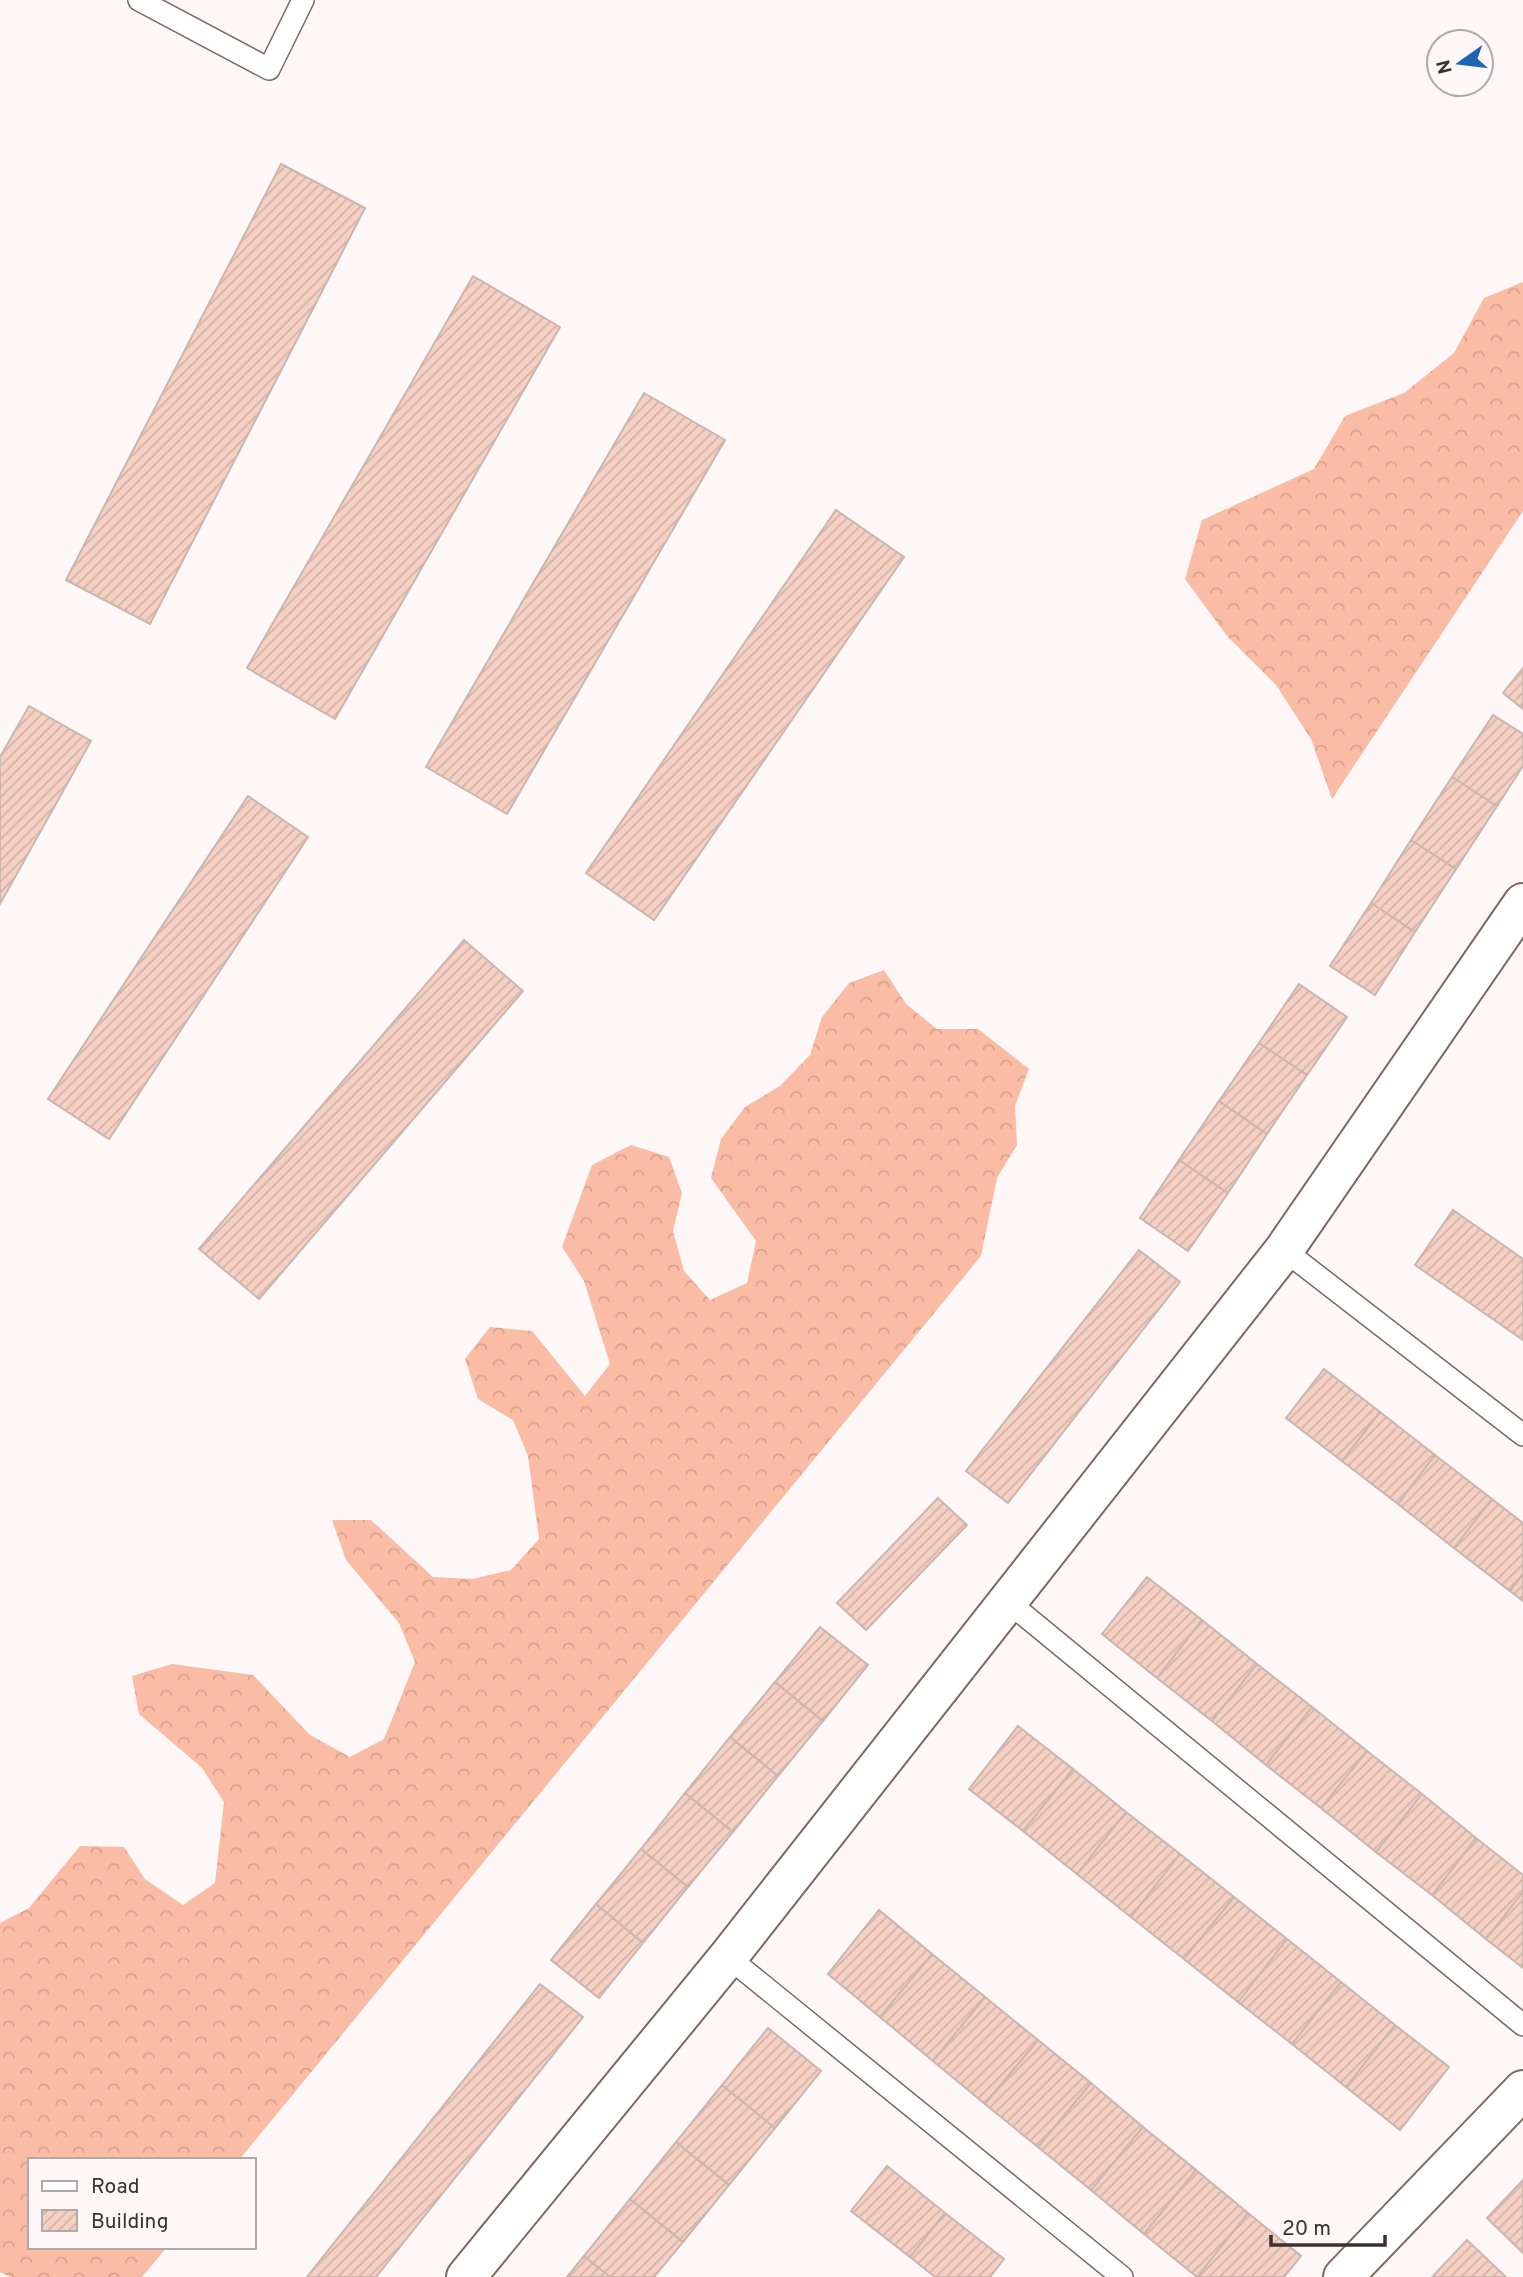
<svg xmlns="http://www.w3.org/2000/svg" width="1523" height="2277" viewBox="0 0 1523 2277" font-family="Overpass,sans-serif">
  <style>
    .forest { fill: url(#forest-crowns) }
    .building { fill: url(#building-hatch); stroke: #cbb6ae; stroke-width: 2 }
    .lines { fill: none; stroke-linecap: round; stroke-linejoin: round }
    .lane-casing { stroke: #7c6962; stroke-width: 24 }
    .street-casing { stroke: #7c6962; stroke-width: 42 }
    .lane { stroke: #fff; stroke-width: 21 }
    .street { stroke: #fff; stroke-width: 38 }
  </style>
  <defs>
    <pattern id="forest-crowns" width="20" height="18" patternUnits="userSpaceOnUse" patternTransform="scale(1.75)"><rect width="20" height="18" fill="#fbbca5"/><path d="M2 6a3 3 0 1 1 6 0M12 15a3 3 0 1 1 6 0" fill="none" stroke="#d8a28e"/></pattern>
    <pattern id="building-hatch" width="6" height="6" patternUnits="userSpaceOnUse" patternTransform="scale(1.75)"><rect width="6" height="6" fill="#f5d0c3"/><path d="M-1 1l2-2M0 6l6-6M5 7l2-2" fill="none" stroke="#d3b3a8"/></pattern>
  </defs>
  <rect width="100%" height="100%" fill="#fdf8f7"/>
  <path class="forest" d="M 1523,282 L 1523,511 L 1332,799 L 1311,739 L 1276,685 L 1227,636 L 1185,579 L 1202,520 L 1314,469 L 1345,416 L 1404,393 L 1454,353 L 1484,298 Z
    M 884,970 L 906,1004 L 937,1029 L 978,1029 L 1029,1069 L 1015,1106 L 1017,1145 L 997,1178 L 981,1256 L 239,2160 L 30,2160 L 30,2247 L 167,2247 L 142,2277 L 10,2277 L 0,2272 L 0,1923 L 29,1908 L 80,1846 L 124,1847 L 145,1879 L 183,1905 L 215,1883 L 224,1802 L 202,1768 L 139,1714 L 132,1676 L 172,1664 L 253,1675 L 310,1735 L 350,1757 L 384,1739 L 415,1662 L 399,1623 L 346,1560 L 332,1520 L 371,1520 L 433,1577 L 472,1579 L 511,1570 L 539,1539 L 528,1456 L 513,1420 L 478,1399 L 465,1359 L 490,1327 L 532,1331 L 585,1396 L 610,1364 L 584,1281 L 562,1247 L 592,1165 L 631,1145 L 669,1157 L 682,1193 L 673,1231 L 684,1271 L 710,1300 L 747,1283 L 756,1241 L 711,1178 L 721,1139 L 745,1107 L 780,1086 L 810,1055 L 822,1017 L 849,983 Z"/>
  <path class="building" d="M 281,164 L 365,208 L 150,624 L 66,580 Z
    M 473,276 L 560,327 L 335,719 L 247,668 Z
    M 644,393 L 725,440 L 507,814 L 426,767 Z
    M 836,510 L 904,557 L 654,920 L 586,873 Z
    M 1523,668 L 1523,709 L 1503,693 Z
    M 29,706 L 91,741 L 0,904 L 0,757 Z
    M 1493,715 L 1523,734 L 1523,766 L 1497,806 L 1452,777 Z
    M 1452,777 L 1497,806 L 1456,869 L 1411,840 Z
    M 248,796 L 308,837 L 109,1139 L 48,1099 Z
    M 1411,840 L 1456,869 L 1415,932 L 1371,903 Z
    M 1371,903 L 1415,932 L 1375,995 L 1330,966 Z
    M 464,940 L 523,991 L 259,1299 L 199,1249 Z
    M 1299,984 L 1347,1017 L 1307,1075 L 1259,1043 Z
    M 1259,1043 L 1307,1075 L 1267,1134 L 1219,1101 Z
    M 1219,1101 L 1267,1134 L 1228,1193 L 1179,1160 Z
    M 1179,1160 L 1228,1193 L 1188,1251 L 1140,1218 Z
    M 1453,1210 L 1523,1259 L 1523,1340 L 1415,1265 Z
    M 1139,1250 L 1180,1282 L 1008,1503 L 966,1471 Z
    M 1324,1369 L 1380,1412 L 1342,1461 L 1286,1418 Z
    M 1380,1412 L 1435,1455 L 1398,1504 L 1342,1461 Z
    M 1435,1455 L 1492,1499 L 1454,1548 L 1398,1504 Z
    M 938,1498 L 967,1525 L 866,1630 L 837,1603 Z
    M 1492,1499 L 1523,1523 L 1523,1574 L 1510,1591 L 1454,1548 Z
    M 1523,1574 L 1523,1601 L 1510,1591 Z
    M 1147,1577 L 1202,1620 L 1157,1678 L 1102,1634 Z
    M 1202,1620 L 1257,1664 L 1212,1721 L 1157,1678 Z
    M 820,1627 L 868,1665 L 823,1721 L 775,1682 Z
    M 1257,1664 L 1312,1707 L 1266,1765 L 1212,1721 Z
    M 775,1682 L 823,1721 L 778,1776 L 730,1737 Z
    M 1312,1707 L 1367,1751 L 1321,1808 L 1266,1765 Z
    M 1018,1726 L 1073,1769 L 1023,1831 L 969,1789 Z
    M 730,1737 L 778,1776 L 733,1832 L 685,1793 Z
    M 1367,1751 L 1422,1794 L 1376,1852 L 1321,1808 Z
    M 1073,1769 L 1126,1812 L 1077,1874 L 1023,1831 Z
    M 685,1793 L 733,1832 L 688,1887 L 641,1849 Z
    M 1422,1794 L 1476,1838 L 1432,1895 L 1376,1852 Z
    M 1126,1812 L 1180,1854 L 1131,1917 L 1077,1874 Z
    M 1476,1838 L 1523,1875 L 1523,1892 L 1486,1939 L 1432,1895 Z
    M 641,1849 L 688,1887 L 643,1943 L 596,1904 Z
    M 1180,1854 L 1234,1897 L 1184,1959 L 1131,1917 Z
    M 1523,1892 L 1523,1968 L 1486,1939 Z
    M 1234,1897 L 1287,1939 L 1238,2002 L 1184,1959 Z
    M 596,1904 L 643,1943 L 599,1998 L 551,1960 Z
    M 879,1910 L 932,1954 L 880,2017 L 828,1974 Z
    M 1287,1939 L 1341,1982 L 1292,2044 L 1238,2002 Z
    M 932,1954 L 985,1997 L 933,2061 L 880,2017 Z
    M 1341,1982 L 1395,2025 L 1346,2087 L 1292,2044 Z
    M 540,1984 L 583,2017 L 376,2277 L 307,2277 Z
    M 985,1997 L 1038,2040 L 985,2104 L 933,2061 Z
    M 1395,2025 L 1449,2067 L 1400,2130 L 1346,2087 Z
    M 768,2028 L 821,2071 L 775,2128 L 722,2085 Z
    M 1038,2040 L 1091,2083 L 1038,2147 L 985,2104 Z
    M 1091,2083 L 1143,2127 L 1091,2190 L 1038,2147 Z
    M 722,2085 L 775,2128 L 729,2185 L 676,2142 Z
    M 1143,2127 L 1196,2170 L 1144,2234 L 1091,2190 Z
    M 676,2142 L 729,2185 L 683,2242 L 630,2199 Z
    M 887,2166 L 945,2213 L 910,2257 L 851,2211 Z
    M 1196,2170 L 1248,2213 L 1197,2277 L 1144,2234 Z
    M 1523,2180 L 1523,2253 L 1487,2218 Z
    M 630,2199 L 683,2242 L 654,2277 L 610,2277 L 584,2256 Z
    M 945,2213 L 1004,2259 L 990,2277 L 935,2277 L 910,2257 Z
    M 1248,2213 L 1301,2256 L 1284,2277 L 1197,2277 Z
    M 1467,2240 L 1506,2277 L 1432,2277 Z
    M 584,2256 L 610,2277 L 567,2277 Z"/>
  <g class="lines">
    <defs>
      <path id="lane" d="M 139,0 L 269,69 L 303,0
        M 1284,1250 L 1523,1435
        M 1007,1601 L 1523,2025
        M 728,1957 L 1122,2277"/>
      <path id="street" d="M 466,2277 L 728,1957 L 1284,1250 L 1523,903
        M 1343,2277 L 1523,2090"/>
    </defs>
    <use href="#lane" class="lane-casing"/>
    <use href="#street" class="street-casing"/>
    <use href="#lane" class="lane"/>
    <use href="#street" class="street"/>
  </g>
  <rect x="28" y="2158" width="228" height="91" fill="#fdf8f7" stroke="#afa9a7" stroke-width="2"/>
  <rect x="42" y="2181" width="35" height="10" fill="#ffffff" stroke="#afa9a7" stroke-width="2"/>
  <text x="91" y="2193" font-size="21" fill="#3b322f">Road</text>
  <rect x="42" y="2210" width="35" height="21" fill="url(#building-hatch)" stroke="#afa9a7" stroke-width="2"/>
  <text x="91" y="2228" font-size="21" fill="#3b322f">Building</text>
  <g transform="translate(1460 63) rotate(256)"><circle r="33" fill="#fdf8f7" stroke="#afa9a7" stroke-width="2"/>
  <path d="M0-5L12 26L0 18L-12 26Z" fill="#1f65b5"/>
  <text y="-10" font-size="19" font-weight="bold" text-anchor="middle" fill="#3b322f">N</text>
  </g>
  <path d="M1271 2235v10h114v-10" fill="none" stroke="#3b322f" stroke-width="3.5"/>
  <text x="1282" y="2235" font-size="21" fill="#3b322f" stroke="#fdf8f7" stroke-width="5" paint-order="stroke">20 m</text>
</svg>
